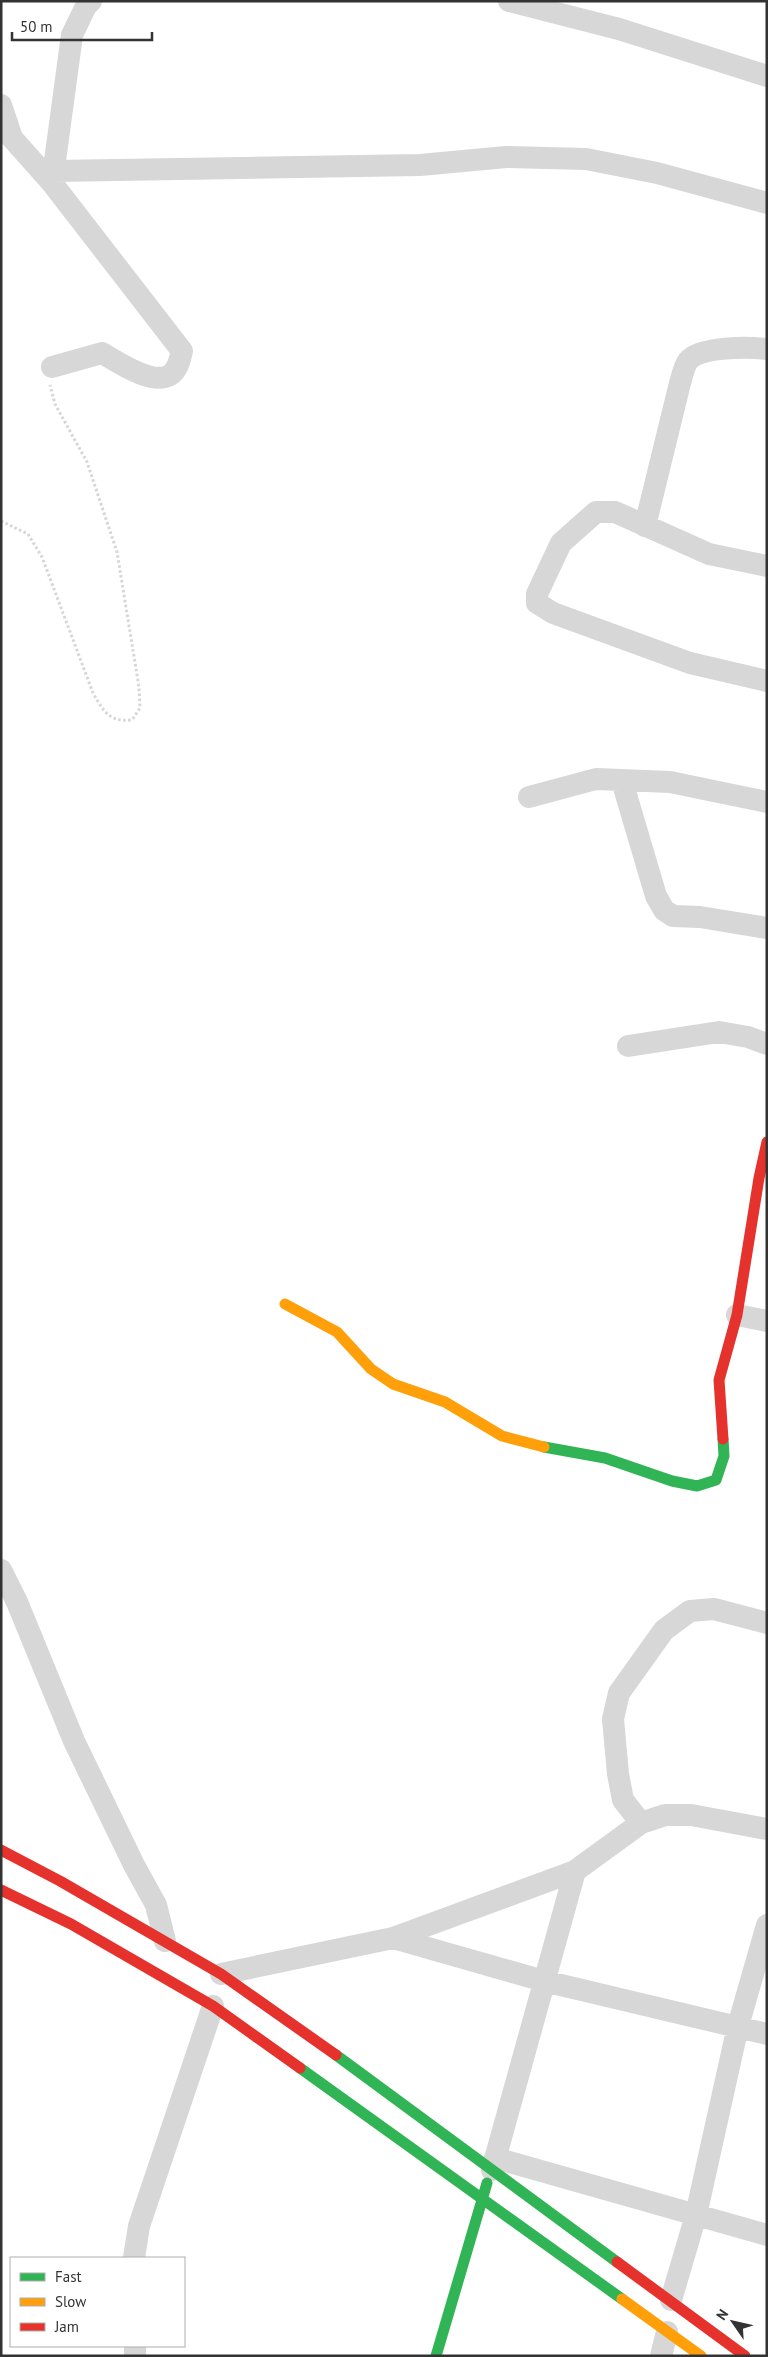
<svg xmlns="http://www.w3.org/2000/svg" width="768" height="2357" viewBox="0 0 768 2357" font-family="'PT Sans',sans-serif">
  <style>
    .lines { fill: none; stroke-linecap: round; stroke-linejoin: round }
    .path { stroke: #d6d6d6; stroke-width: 3; stroke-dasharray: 2.5 2.5; stroke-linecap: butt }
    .street { stroke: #d7d7d7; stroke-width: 22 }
    .fast { stroke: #30b455; stroke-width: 11 }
    .slow { stroke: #ff9f0a; stroke-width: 11 }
    .jam { stroke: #e5322d; stroke-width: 11 }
  </style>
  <rect width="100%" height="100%" fill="#fff"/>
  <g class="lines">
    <path class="path" d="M 1,521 L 28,534 L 42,557 L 93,693 C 104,712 109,722 132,720 L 140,708 L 139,687 L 117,552 L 87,462 L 55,404 L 50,385"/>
    <path class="street" d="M 509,1 L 619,29 L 767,76
      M 1,105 L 12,138 L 52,183 L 182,351 C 180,359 178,370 170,375 C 152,386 118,362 102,353 L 52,367
      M 54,171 L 420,165 L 506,157 L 586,159 L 657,173 L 767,203
      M 52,183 L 72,35 L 86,6 L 91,1
      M 645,526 L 680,383 C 682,377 684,366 688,361 C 700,346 749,347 767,349
      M 767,566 L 709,554 L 615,512 L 596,512 L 561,543 L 537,594 L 537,603 L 553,613 L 690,663 L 767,681
      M 622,781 L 656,896 L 664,910 L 673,916 L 700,917 L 767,928
      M 529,797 L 596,779 L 670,782 L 767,802
      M 628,1046 L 719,1032 L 748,1037 L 767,1044
      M 737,1315 L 767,1321
      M 1,1570 L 17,1602 L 74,1741 L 134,1865 L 156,1905 L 165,1941
      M 641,1823 L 623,1800 L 618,1774 L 613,1719 L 619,1693 L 664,1630 L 690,1611 L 714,1609 L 767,1623
      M 393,1938 L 544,1981 L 767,2034
      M 221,1974 L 393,1938 L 575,1871 L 641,1823 L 665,1815 L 691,1815 L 767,1829
      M 495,2158 L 767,2235
      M 492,2170 L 575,1871
      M 134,2258 L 139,2226 L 213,2006
      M 671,2300 L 696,2215 L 738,2026 L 767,1925
      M 135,2346 L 135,2356
      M 661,2356 L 667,2332"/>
    <path class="fast" d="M 544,1447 L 605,1458 L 672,1481 L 697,1486 L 716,1480 L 724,1456 L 723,1439
      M 336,2055 L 617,2262
      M 300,2068 L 622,2299
      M 436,2356 L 487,2183"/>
    <path class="slow" d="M 285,1304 L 337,1332 L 371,1369 L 393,1384 L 445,1402 L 502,1436 L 544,1447
      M 622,2299 L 701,2356"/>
    <path class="jam" d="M 723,1439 L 719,1380 L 737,1315 L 759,1178 L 767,1142
      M 1,1850 L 60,1881 L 221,1974 L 336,2055
      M 1,1890 L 71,1924 L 213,2006 L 300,2068
      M 617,2262 L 745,2356"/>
  </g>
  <rect width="768" height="2357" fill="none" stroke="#333333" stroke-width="5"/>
  <rect x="10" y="2257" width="175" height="90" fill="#ffffff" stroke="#adadad"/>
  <rect x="20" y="2273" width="25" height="8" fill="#30b455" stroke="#adadad"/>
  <text x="55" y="2282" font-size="15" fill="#333333">Fast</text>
  <rect x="20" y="2298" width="25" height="8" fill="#ff9f0a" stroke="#adadad"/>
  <text x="55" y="2307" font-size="15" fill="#333333">Slow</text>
  <rect x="20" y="2323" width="25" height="8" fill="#e5322d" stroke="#adadad"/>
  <text x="55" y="2332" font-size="15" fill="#333333">Jam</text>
  <g transform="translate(733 2322) rotate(304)" stroke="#ffffff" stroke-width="4" paint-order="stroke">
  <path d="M0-4L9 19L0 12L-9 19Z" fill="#333333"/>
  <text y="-8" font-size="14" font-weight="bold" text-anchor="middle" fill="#333333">N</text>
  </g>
  <path d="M12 32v8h140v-8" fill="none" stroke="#333333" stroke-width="2.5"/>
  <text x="20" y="32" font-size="15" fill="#333333" stroke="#ffffff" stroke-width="4" paint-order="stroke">50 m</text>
</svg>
